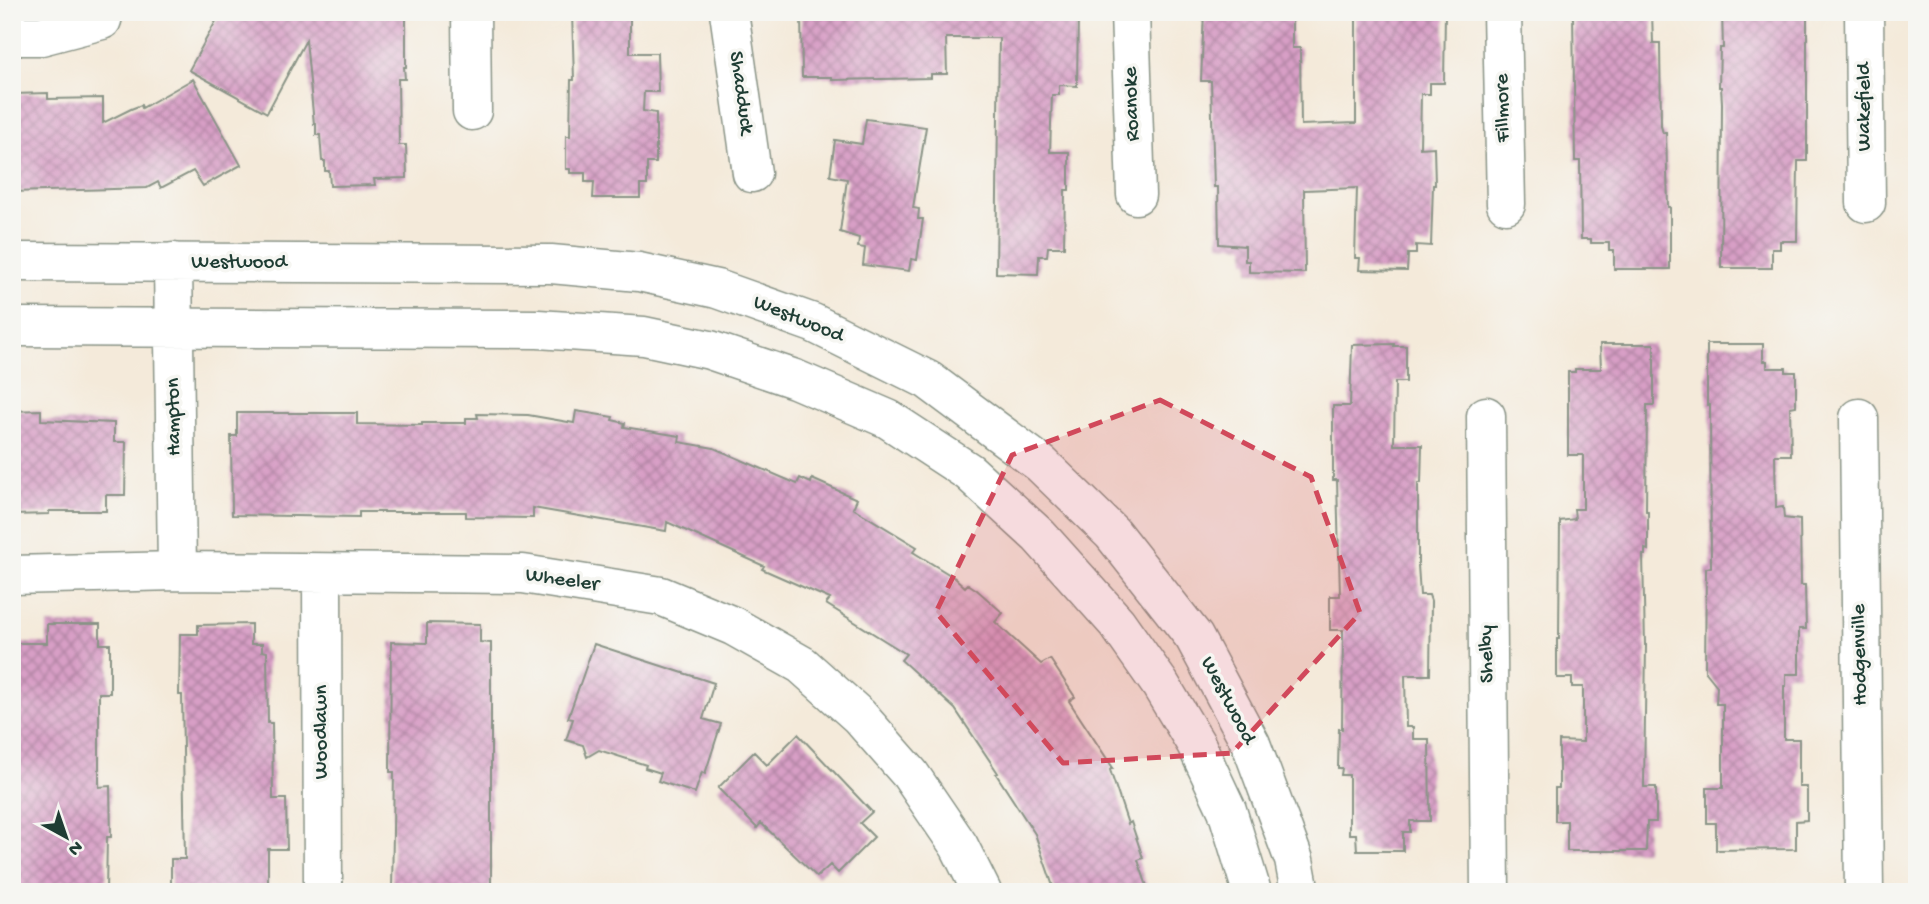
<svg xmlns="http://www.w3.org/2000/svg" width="1929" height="904" viewBox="0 0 1929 904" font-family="'Gochi Hand',sans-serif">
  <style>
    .building { fill: url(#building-cross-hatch) }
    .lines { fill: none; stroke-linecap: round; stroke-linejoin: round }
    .minor-casing { stroke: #8a9487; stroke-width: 41 }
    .minor { stroke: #fff; stroke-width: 38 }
    .marked { fill: #d1495b; fill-opacity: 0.2; stroke: #d1495b; stroke-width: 5; stroke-dasharray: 14 9; stroke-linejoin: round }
    .labels { text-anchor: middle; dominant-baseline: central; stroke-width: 7; stroke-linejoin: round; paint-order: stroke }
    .street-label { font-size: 21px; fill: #1f3d34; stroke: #f6f6f2 }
  </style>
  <defs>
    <pattern id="building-cross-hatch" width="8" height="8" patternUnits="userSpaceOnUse" patternTransform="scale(1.75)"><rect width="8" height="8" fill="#d89fc6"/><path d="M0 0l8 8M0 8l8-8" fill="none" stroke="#af83a2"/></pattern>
  </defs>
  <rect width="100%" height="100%" fill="#f6f6f2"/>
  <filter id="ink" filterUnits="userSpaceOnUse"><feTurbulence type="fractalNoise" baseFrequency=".0143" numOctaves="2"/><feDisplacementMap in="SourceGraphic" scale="14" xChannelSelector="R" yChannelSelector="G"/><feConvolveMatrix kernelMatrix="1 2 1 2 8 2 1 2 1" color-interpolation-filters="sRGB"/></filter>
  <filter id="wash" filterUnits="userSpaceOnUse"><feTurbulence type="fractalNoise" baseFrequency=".00686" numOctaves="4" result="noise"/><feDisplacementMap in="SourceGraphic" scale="28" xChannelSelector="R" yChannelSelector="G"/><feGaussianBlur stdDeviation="1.57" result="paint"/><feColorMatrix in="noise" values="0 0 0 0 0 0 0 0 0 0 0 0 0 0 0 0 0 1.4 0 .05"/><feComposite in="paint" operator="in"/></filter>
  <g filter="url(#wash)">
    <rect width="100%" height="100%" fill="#f4eada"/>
    <g id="blocks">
      <path class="building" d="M 221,12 L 406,12 L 406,67 L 404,67 L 405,79 L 398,79 L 399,145 L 406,145 L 407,178 L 374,179 L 375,185 L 330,186 L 329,171 L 325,171 L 325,161 L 322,161 L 320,135 L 316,135 L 316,124 L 314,124 L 306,40 L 267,113 L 189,70 Z
        M 572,12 L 630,12 L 630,53 L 657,53 L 658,92 L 644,92 L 643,111 L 656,113 L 656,163 L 647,163 L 647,185 L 640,185 L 640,198 L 593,198 L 594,182 L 585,182 L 585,173 L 570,173 L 570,169 L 566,169 L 566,136 L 570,136 L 571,80 L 574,80 Z
        M 801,12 L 1078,12 L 1077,86 L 1059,85 L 1059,95 L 1052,95 L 1050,152 L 1069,152 L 1069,190 L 1065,190 L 1064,247 L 1048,247 L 1047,256 L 1039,256 L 1038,274 L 996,273 L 999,38 L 946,38 L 947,74 L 931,74 L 931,78 L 832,80 L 832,77 L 802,77 Z
        M 1204,12 L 1292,12 L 1292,48 L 1300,48 L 1301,125 L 1356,123 L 1356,12 L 1445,12 L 1444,83 L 1430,83 L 1430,94 L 1421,94 L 1420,148 L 1434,147 L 1435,185 L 1433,185 L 1431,246 L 1416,245 L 1416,254 L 1408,254 L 1407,271 L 1359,270 L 1360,258 L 1355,258 L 1357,188 L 1304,190 L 1305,273 L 1249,272 L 1249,261 L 1245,261 L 1245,246 L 1219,244 L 1218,187 L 1214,187 L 1211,81 L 1201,81 Z
        M 1573,12 L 1652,12 L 1653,43 L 1660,43 L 1661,126 L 1663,133 L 1666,133 L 1668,207 L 1670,207 L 1670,269 L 1614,269 L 1614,250 L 1609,250 L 1609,243 L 1591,243 L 1591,239 L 1581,239 L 1580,161 L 1575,161 Z
        M 1722,12 L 1807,12 L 1807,161 L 1798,161 L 1797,241 L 1780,241 L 1780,249 L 1772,249 L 1772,268 L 1721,268 L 1722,103 L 1721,87 L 1719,87 L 1720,48 L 1723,48 Z
        M 193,79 L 241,165 L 203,186 L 193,171 L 161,188 L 158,182 L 147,188 L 12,192 L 13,94 L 48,93 L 48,99 L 103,98 L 103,123 L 131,109 L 141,105 L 142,108 Z
        M 866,119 L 926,127 L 913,208 L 919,209 L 918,219 L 923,219 L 917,260 L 911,259 L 909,271 L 863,265 L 865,248 L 858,247 L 859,238 L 840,232 L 847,179 L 830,176 L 835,140 L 862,144 Z
        M 1394,344 L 1394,346 L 1406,346 L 1406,382 L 1395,382 L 1394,445 L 1422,445 L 1421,483 L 1418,483 L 1418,565 L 1420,595 L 1429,595 L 1431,601 L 1430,675 L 1405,675 L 1406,727 L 1413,727 L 1413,739 L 1429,739 L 1430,821 L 1410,821 L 1410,832 L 1403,832 L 1403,851 L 1357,851 L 1356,834 L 1349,834 L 1349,775 L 1341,775 L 1342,768 L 1338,768 L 1339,729 L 1342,729 L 1343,630 L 1330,630 L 1330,596 L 1340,596 L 1337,480 L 1333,480 L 1333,406 L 1350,406 L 1352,345 Z
        M 1600,344 L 1654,344 L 1654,405 L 1647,405 L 1646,511 L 1648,511 L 1648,550 L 1645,549 L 1645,555 L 1643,555 L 1645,645 L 1646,645 L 1644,787 L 1656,787 L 1656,822 L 1647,822 L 1646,851 L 1567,851 L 1567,821 L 1555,821 L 1555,788 L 1559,788 L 1559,741 L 1583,742 L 1583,687 L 1572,687 L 1572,678 L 1557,678 L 1557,639 L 1559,639 L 1560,521 L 1575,519 L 1574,509 L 1583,509 L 1583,455 L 1568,455 L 1568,372 L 1575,372 L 1575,369 L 1601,369 Z
        M 1707,344 L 1763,344 L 1763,361 L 1767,361 L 1767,368 L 1786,368 L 1786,372 L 1796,372 L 1796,406 L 1790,407 L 1791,455 L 1775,455 L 1776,508 L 1783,507 L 1784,518 L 1800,520 L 1801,585 L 1805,585 L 1806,629 L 1799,629 L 1799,674 L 1786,674 L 1786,686 L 1784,686 L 1784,739 L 1799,739 L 1799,787 L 1807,787 L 1807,820 L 1796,821 L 1796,849 L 1716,850 L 1716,823 L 1707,823 L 1707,788 L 1723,788 L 1723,704 L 1716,704 L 1717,686 L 1705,671 L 1706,568 L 1711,567 L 1710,405 L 1707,405 Z
        M 41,410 L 41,420 L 114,423 L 114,442 L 126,442 L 125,495 L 106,495 L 106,511 L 49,511 L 49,514 L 12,515 L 12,411 Z
        M 576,411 L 613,417 L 612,420 L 625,423 L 624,427 L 680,436 L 679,442 L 714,448 L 797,484 L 800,478 L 811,483 L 812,479 L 857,499 L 853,508 L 917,547 L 913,552 L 955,578 L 965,587 L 968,584 L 977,590 L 1003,613 L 995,622 L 1041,664 L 1050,659 L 1075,697 L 1069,701 L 1113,768 L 1110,770 L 1128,824 L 1131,822 L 1143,858 L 1138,860 L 1149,892 L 1055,892 L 1035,834 L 996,774 L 998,773 L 955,709 L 901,660 L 906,654 L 826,604 L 830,599 L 762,569 L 764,566 L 667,522 L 666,531 L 533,508 L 533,518 L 466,517 L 466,512 L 359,512 L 359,517 L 232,515 L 231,436 L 237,436 L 237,413 L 357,413 L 357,424 L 422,425 L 422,423 L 466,423 L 466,418 L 478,418 L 477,414 L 528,415 L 574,423 Z
        M 427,623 L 480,624 L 480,642 L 491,643 L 491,892 L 392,892 L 394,772 L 390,772 L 391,642 L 427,643 Z
        M 47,624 L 100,624 L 100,644 L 110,644 L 110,693 L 99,693 L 99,787 L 110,786 L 111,837 L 107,837 L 106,892 L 12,892 L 12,643 L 47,643 Z
        M 251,624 L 251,644 L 262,644 L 262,651 L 267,652 L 268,723 L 272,723 L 273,799 L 286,799 L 287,849 L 268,849 L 268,892 L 171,892 L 171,859 L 185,859 L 182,695 L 179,695 L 180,634 L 198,634 L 198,625 Z
        M 594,644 L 714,683 L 703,719 L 721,724 L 705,774 L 702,772 L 695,793 L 658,781 L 661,773 L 645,768 L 646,765 L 599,750 L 587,757 L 583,745 L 566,740 L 573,719 L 568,718 Z
        M 798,734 L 872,812 L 860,823 L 874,837 L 838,873 L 830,865 L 817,877 L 761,823 L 757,828 L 718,788 L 754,752 L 767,765 Z"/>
    </g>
  </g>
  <g filter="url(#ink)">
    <use href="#blocks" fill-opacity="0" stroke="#8a9487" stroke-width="2"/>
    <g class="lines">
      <defs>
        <path id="minor" d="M 471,12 L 472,111
          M 729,12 L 752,173
          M 1130,12 L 1136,195
          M 1502,12 L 1506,204
          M 1864,12 L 1866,203
          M 12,36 L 41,36 L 102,20 L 104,12
          M 12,262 L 551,264 L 639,272 L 717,289 L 813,323 L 928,380 L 1041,464 L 1112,533 L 1194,637 L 1251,744 L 1294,860 L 1300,892
          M 173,262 L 177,571
          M 12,327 L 538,329 L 644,336 L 710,350 L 795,379 L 888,419 L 969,472 L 1039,536 L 1117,623 L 1160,684 L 1196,744 L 1227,810 L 1252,892
          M 1486,416 L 1490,892
          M 1859,418 L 1864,892
          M 322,573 L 323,892
          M 12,575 L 177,571 L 523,574 L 661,596 L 733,626 L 802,665 L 859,716 L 910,774 L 959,846 L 982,892"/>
      </defs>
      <use href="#minor" class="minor-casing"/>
      <use href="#minor" class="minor"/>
    </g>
  </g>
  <path class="marked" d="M 1160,400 L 1311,477 L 1360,613 L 1232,753 L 1063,763 L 936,612 L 1012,455 Z"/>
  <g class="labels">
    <g class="street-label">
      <text transform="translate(740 93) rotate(82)">Shadduck</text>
      <text transform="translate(1133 104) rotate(-92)">Roanoke</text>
      <text transform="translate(1865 107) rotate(-90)">Wakefield</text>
      <text transform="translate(1504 108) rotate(-91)">Fillmore</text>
      <text x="239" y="263">Westwood</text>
      <text transform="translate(798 320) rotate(22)">Westwood</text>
      <text transform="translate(175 417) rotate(-91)">Hampton</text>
      <text transform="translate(562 581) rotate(8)">Wheeler</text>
      <text transform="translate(1488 654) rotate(-91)">Shelby</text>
      <text transform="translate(1861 655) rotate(-91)">Hodgenville</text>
      <text transform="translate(1227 701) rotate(62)">Westwood</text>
      <text transform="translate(322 732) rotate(-90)">Woodlawn</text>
    </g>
  </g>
  <rect width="1929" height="904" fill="none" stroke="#f6f6f2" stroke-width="42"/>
  <g transform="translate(66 837) rotate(140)" stroke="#f6f6f2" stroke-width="5" paint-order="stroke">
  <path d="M0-5L12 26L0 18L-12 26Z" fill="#1f3d34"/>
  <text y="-10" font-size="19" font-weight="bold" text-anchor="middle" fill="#1f3d34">N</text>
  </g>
</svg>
